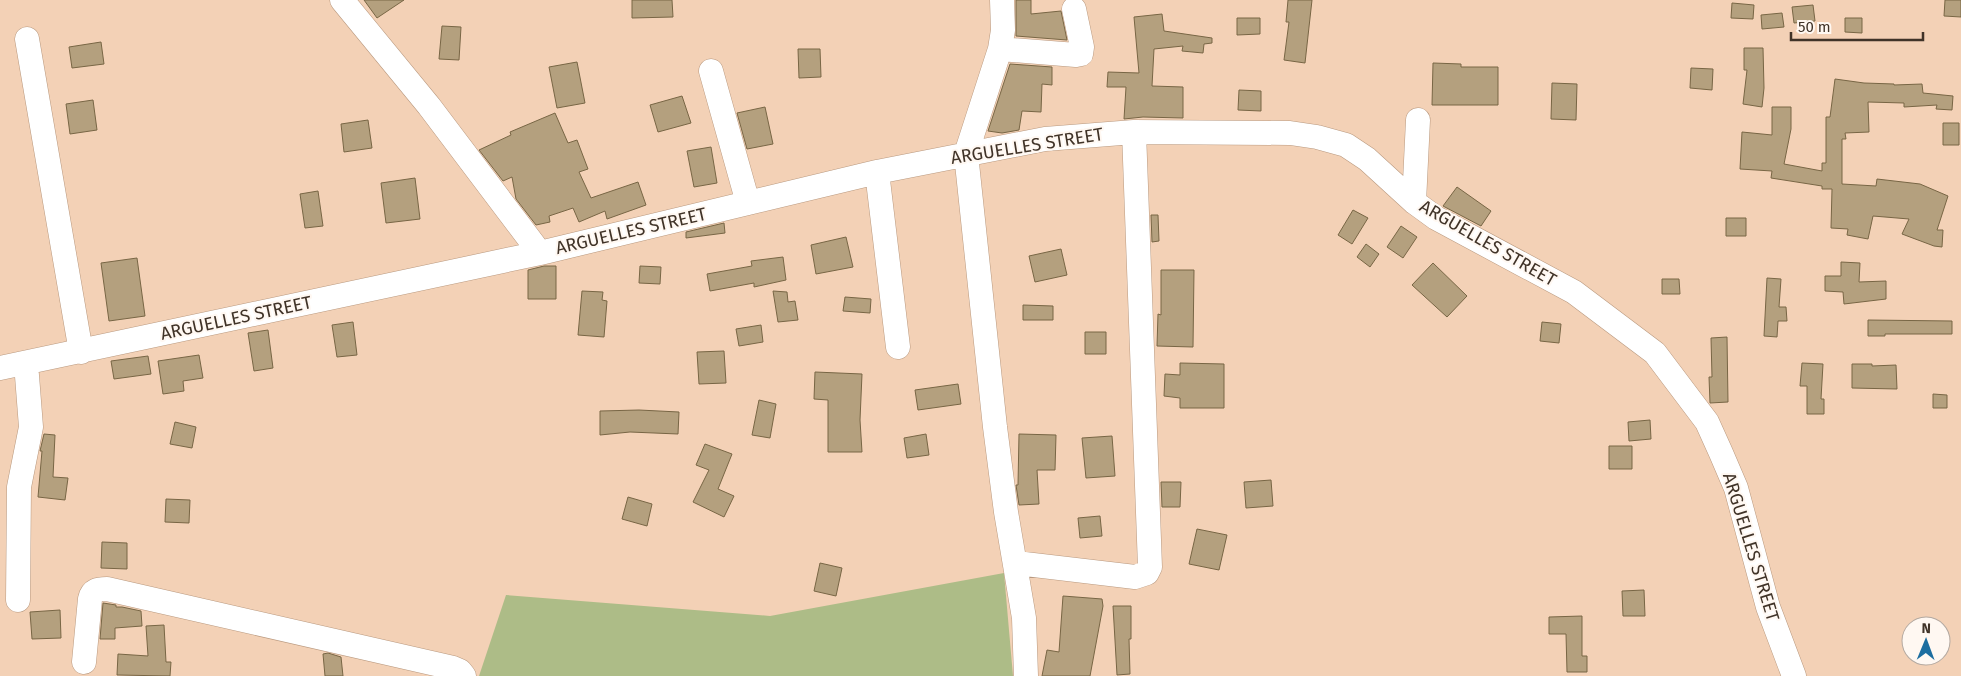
<svg xmlns="http://www.w3.org/2000/svg" width="1961" height="676" viewBox="0 0 1961 676" font-family="'Fira Sans',sans-serif">
  <style>
    .green { fill: #adbc87 }
    .building { fill: #b4a07e; stroke: #786645 }
    .lines { fill: none; stroke-linecap: round; stroke-linejoin: round }
    .minor-casing { stroke: #b9997f; stroke-width: 25 }
    .minor { stroke: #fff; stroke-width: 24 }
    .labels { text-anchor: middle; dominant-baseline: central; stroke-width: 4; stroke-linejoin: round; paint-order: stroke }
    .street-label { font-size: 18px; fill: #403328; stroke: #fff8f2 }
  </style>
  <rect width="100%" height="100%" fill="#f3d1b6"/>
  <path class="green" d="M 1004,573 L 1013,676 L 479,676 L 506,595 L 770,616 Z"/>
  <path class="building" d="M 364,0 L 404,0 L 377,18 Z
    M 632,0 L 672,0 L 673,17 L 632,18 Z
    M 1016,0 L 1031,0 L 1031,14 L 1061,11 L 1067,40 L 1016,36 Z
    M 1288,0 L 1312,0 L 1305,63 L 1284,60 L 1289,22 L 1286,22 Z
    M 1945,0 L 1961,0 L 1961,17 L 1944,16 Z
    M 1732,3 L 1754,5 L 1753,19 L 1731,18 Z
    M 1813,5 L 1815,21 L 1794,23 L 1792,7 Z
    M 1782,13 L 1784,27 L 1762,29 L 1761,15 Z
    M 1162,14 L 1164,31 L 1212,38 L 1212,43 L 1204,44 L 1203,53 L 1182,51 L 1183,46 L 1154,49 L 1152,86 L 1183,87 L 1183,118 L 1143,117 L 1124,119 L 1126,87 L 1107,87 L 1108,72 L 1139,73 L 1134,17 Z
    M 1237,18 L 1260,18 L 1260,34 L 1237,35 Z
    M 1845,18 L 1862,18 L 1862,33 L 1845,32 Z
    M 442,26 L 461,27 L 459,60 L 439,59 Z
    M 101,42 L 104,64 L 72,68 L 69,47 Z
    M 1744,48 L 1763,48 L 1764,88 L 1762,107 L 1743,104 L 1747,70 L 1744,70 Z
    M 798,49 L 820,49 L 821,77 L 799,78 Z
    M 577,62 L 585,103 L 557,108 L 549,67 Z
    M 1433,63 L 1461,64 L 1461,67 L 1498,67 L 1498,105 L 1432,105 Z
    M 1010,64 L 1052,67 L 1052,85 L 1042,84 L 1041,112 L 1022,111 L 1019,130 L 1002,133 L 988,131 Z
    M 1691,68 L 1713,69 L 1712,90 L 1690,88 Z
    M 1835,79 L 1864,83 L 1894,84 L 1894,85 L 1922,84 L 1923,93 L 1953,96 L 1952,110 L 1936,109 L 1937,105 L 1904,107 L 1904,103 L 1868,102 L 1869,132 L 1845,133 L 1846,139 L 1842,139 L 1842,184 L 1876,186 L 1877,179 L 1920,184 L 1948,196 L 1937,230 L 1943,230 L 1942,247 L 1934,246 L 1902,234 L 1909,219 L 1873,216 L 1868,239 L 1847,235 L 1848,229 L 1831,228 L 1832,189 L 1822,189 L 1822,186 L 1771,178 L 1772,171 L 1740,169 L 1742,132 L 1772,135 L 1772,107 L 1791,107 L 1791,129 L 1784,164 L 1822,171 L 1822,163 L 1826,163 L 1826,117 L 1830,117 Z
    M 1552,83 L 1577,84 L 1576,120 L 1551,119 Z
    M 1239,90 L 1261,91 L 1261,111 L 1238,110 Z
    M 682,96 L 691,123 L 658,132 L 650,105 Z
    M 93,100 L 97,130 L 70,134 L 66,104 Z
    M 765,107 L 773,144 L 747,149 L 737,113 Z
    M 555,113 L 568,143 L 577,140 L 588,169 L 579,172 L 591,198 L 638,182 L 646,205 L 607,219 L 605,211 L 579,222 L 573,208 L 549,216 L 550,222 L 536,225 L 516,199 L 512,177 L 503,181 L 479,150 L 511,135 L 510,132 Z
    M 368,120 L 372,148 L 344,152 L 341,124 Z
    M 1943,123 L 1959,123 L 1959,145 L 1943,145 Z
    M 711,147 L 717,183 L 694,187 L 687,151 Z
    M 415,178 L 420,219 L 386,223 L 381,183 Z
    M 1457,187 L 1491,211 L 1481,226 L 1443,206 Z
    M 318,191 L 323,226 L 305,228 L 300,194 Z
    M 1353,210 L 1368,218 L 1352,244 L 1338,235 Z
    M 1151,215 L 1158,215 L 1159,241 L 1152,242 Z
    M 1726,218 L 1746,218 L 1746,236 L 1726,236 Z
    M 724,223 L 725,233 L 686,238 L 686,232 Z
    M 1401,226 L 1417,237 L 1403,258 L 1387,247 Z
    M 846,237 L 853,267 L 816,274 L 811,245 Z
    M 1366,244 L 1379,254 L 1370,267 L 1357,257 Z
    M 1061,249 L 1067,275 L 1035,282 L 1029,256 Z
    M 783,257 L 786,280 L 754,287 L 754,283 L 710,291 L 707,274 L 752,266 L 751,261 Z
    M 137,258 L 145,316 L 109,321 L 101,263 Z
    M 1841,262 L 1860,263 L 1859,282 L 1886,281 L 1886,299 L 1844,304 L 1843,292 L 1825,291 L 1825,276 L 1841,276 Z
    M 1433,263 L 1467,296 L 1447,317 L 1412,285 Z
    M 544,266 L 556,266 L 556,299 L 528,299 L 528,270 Z
    M 640,266 L 661,267 L 660,284 L 639,283 Z
    M 1161,270 L 1194,270 L 1193,347 L 1157,346 L 1158,314 L 1161,315 Z
    M 1767,278 L 1781,279 L 1779,307 L 1786,307 L 1787,321 L 1778,321 L 1777,337 L 1764,336 Z
    M 1662,279 L 1679,279 L 1680,294 L 1662,294 Z
    M 582,291 L 603,292 L 602,300 L 607,301 L 604,337 L 578,335 Z
    M 773,291 L 787,292 L 788,302 L 795,301 L 798,320 L 778,322 Z
    M 845,297 L 871,299 L 870,313 L 843,311 Z
    M 1023,305 L 1053,306 L 1053,320 L 1023,320 Z
    M 1868,320 L 1952,321 L 1952,334 L 1885,334 L 1885,336 L 1868,336 Z
    M 353,322 L 357,355 L 337,357 L 332,325 Z
    M 1542,322 L 1561,324 L 1559,343 L 1540,341 Z
    M 761,325 L 763,342 L 739,346 L 736,329 Z
    M 268,330 L 273,368 L 254,371 L 248,333 Z
    M 1085,332 L 1106,332 L 1106,354 L 1085,354 Z
    M 1727,337 L 1728,402 L 1710,403 L 1709,377 L 1712,377 L 1711,338 Z
    M 724,351 L 726,383 L 699,384 L 697,352 Z
    M 199,355 L 203,378 L 183,381 L 184,391 L 163,394 L 158,361 Z
    M 148,356 L 151,374 L 114,379 L 111,361 Z
    M 1180,363 L 1224,364 L 1224,408 L 1180,408 L 1180,398 L 1164,396 L 1165,374 L 1180,375 Z
    M 1802,363 L 1823,364 L 1821,399 L 1824,399 L 1824,414 L 1807,414 L 1807,386 L 1800,386 Z
    M 1852,364 L 1872,364 L 1872,366 L 1896,365 L 1897,389 L 1852,388 Z
    M 815,372 L 862,374 L 860,420 L 862,452 L 828,452 L 828,400 L 814,399 Z
    M 958,384 L 961,404 L 918,410 L 915,390 Z
    M 1933,394 L 1947,395 L 1947,408 L 1933,408 Z
    M 759,400 L 776,404 L 770,438 L 752,435 Z
    M 639,410 L 679,412 L 678,434 L 630,432 L 600,435 L 600,411 Z
    M 1650,420 L 1651,439 L 1629,441 L 1628,422 Z
    M 175,422 L 196,427 L 192,448 L 170,444 Z
    M 44,434 L 55,435 L 53,477 L 68,478 L 65,500 L 38,497 L 42,451 L 40,451 Z
    M 926,434 L 929,455 L 907,458 L 904,438 Z
    M 1019,434 L 1056,435 L 1055,470 L 1037,470 L 1039,504 L 1019,505 L 1016,485 L 1018,485 Z
    M 1112,436 L 1115,476 L 1086,478 L 1082,438 Z
    M 705,444 L 732,454 L 718,489 L 734,496 L 724,517 L 693,502 L 709,470 L 696,465 Z
    M 1609,446 L 1632,446 L 1632,469 L 1609,469 Z
    M 1271,480 L 1273,506 L 1246,508 L 1244,482 Z
    M 1161,482 L 1181,482 L 1180,507 L 1162,507 Z
    M 628,497 L 652,504 L 647,526 L 622,519 Z
    M 166,499 L 190,500 L 189,523 L 165,522 Z
    M 1100,516 L 1102,536 L 1080,538 L 1078,518 Z
    M 1197,529 L 1227,535 L 1219,570 L 1189,564 Z
    M 102,542 L 127,543 L 127,569 L 101,568 Z
    M 820,563 L 842,568 L 836,596 L 814,591 Z
    M 1644,590 L 1645,616 L 1623,616 L 1622,591 Z
    M 1063,596 L 1102,599 L 1103,606 L 1090,676 L 1042,676 L 1047,650 L 1059,652 Z
    M 103,603 L 116,605 L 116,607 L 122,607 L 141,611 L 142,626 L 115,628 L 115,639 L 100,639 Z
    M 1113,606 L 1131,606 L 1131,639 L 1129,639 L 1130,674 L 1117,675 Z
    M 60,610 L 61,638 L 32,639 L 30,612 Z
    M 1582,616 L 1582,656 L 1587,656 L 1587,672 L 1567,672 L 1566,634 L 1549,634 L 1549,617 Z
    M 164,625 L 166,662 L 171,662 L 170,676 L 117,675 L 118,654 L 148,656 L 146,626 Z
    M 328,653 L 341,657 L 343,676 L 325,676 L 323,654 Z"/>
  <g class="lines">
    <defs>
      <path id="minor" d="M 342,0 L 429,106 L 540,253
        M 1002,0 L 1003,30 L 1000,49 L 966,154 L 995,427 L 1006,512 L 1024,618 L 1026,676
        M 27,39 L 81,352
        M 1000,49 L 1076,55 L 1081,54 L 1082,47 L 1074,9
        M 711,71 L 748,203
        M 877,172 L 898,347
        M 1414,202 L 1418,120
        M 0,368 L 540,253 L 877,172 L 1045,139 L 1134,132 L 1290,133 L 1317,137 L 1346,145 L 1367,159 L 1414,202 L 1436,218 L 1574,292 L 1655,353 L 1707,422 L 1721,453 L 1736,488 L 1768,607 L 1794,676
        M 1016,563 L 1135,577 L 1147,573 L 1150,567 L 1134,132
        M 18,600 L 19,487 L 31,427 L 26,363
        M 84,662 L 90,599 C 92,590 98,589 107,589 L 453,668 L 460,671 L 464,676"/>
    </defs>
    <use href="#minor" class="minor-casing"/>
    <use href="#minor" class="minor"/>
  </g>
  <g class="labels">
    <g class="street-label">
      <text transform="translate(1027 146) rotate(-9)">ARGUELLES STREET</text>
      <text transform="translate(631 231) rotate(-13)">ARGUELLES STREET</text>
      <text transform="translate(1488 243) rotate(30)">ARGUELLES STREET</text>
      <text transform="translate(236 318) rotate(-12)">ARGUELLES STREET</text>
      <text transform="translate(1751 547) rotate(73)">ARGUELLES STREET</text>
    </g>
  </g>
  <g transform="translate(1926 641) rotate(1)"><circle r="24" fill="#fff8f2" stroke="#b3a9a1"/>
  <path d="M0-4L9 19L0 12L-9 19Z" fill="#1d6ea0"/>
  <text y="-8" font-size="14" font-weight="bold" text-anchor="middle" fill="#403328">N</text>
  </g>
  <path d="M1791 32v8h132v-8" fill="none" stroke="#403328" stroke-width="2.5"/>
  <text x="1798" y="32" font-size="15" fill="#403328" stroke="#fff8f2" stroke-width="4" paint-order="stroke">50 m</text>
</svg>
